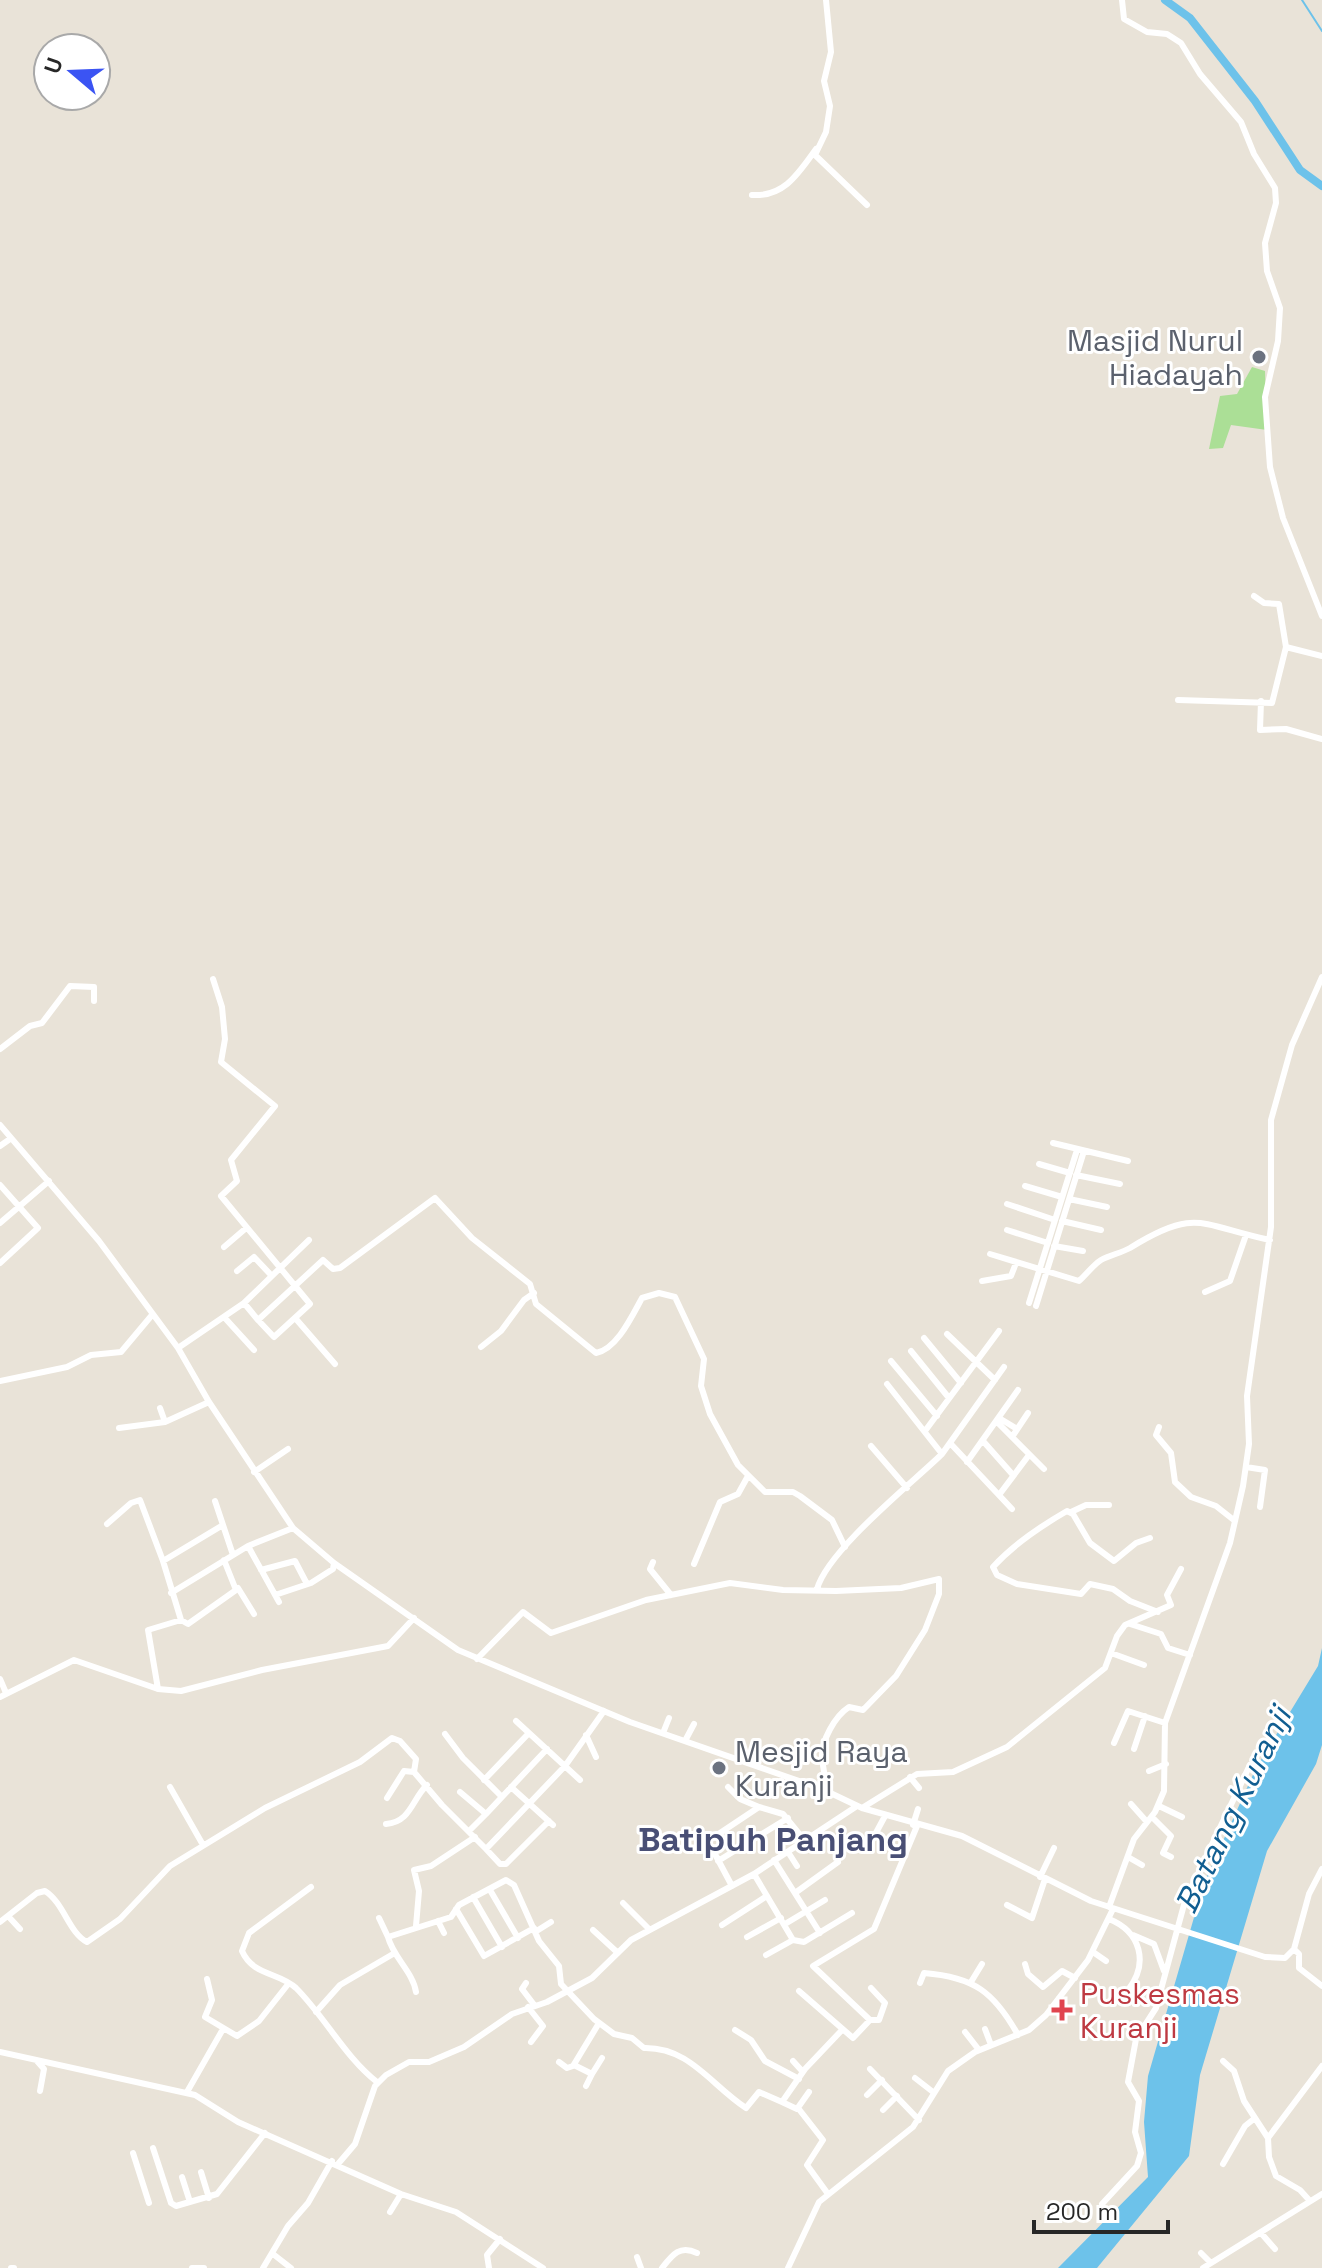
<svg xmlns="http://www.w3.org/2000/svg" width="1322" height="2268" viewBox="0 0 1322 2268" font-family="'Space Grotesk',sans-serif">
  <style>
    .green { fill: #abdf96 }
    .water { fill: #6dc2ea }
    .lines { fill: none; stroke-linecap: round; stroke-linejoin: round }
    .stream { stroke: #6dc2ea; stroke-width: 2 }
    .river { stroke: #6dc2ea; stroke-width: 8 }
    .minor { stroke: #fff; stroke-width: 6 }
    .worship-dot { fill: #6b7280; stroke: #fff; stroke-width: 3 }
    .health-dot { fill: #e0444e; stroke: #fff; stroke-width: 3 }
    .labels { text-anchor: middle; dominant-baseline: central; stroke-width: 6; stroke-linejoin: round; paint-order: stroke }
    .worship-label { font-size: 30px; fill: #5b616d; stroke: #fff; text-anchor: end }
    .health-label { font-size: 30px; fill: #be3a42; stroke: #fff; text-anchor: start }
    .water-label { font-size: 32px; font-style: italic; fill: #115e91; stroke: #fff }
    .quarter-label { font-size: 34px; font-weight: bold; fill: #494f75; stroke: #fff }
  </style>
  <rect width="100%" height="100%" fill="#e9e3d8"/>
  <path class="green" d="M 1252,367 L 1265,371 L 1267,430 L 1231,425 L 1223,448 L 1209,449 L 1220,396 L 1237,394 Z"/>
  <path class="water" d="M 1322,1648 L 1322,1745 L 1316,1764 L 1267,1851 L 1200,2075 L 1189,2156 L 1097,2268 L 1058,2268 L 1148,2177 L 1144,2122 L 1148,2076 L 1204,1883 L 1256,1768 L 1318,1666 Z"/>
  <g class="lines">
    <path class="stream" d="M 1302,0 L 1322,31"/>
    <path class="river" d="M 1165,0 L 1190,18 L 1255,101 L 1300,170 L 1322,186"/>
    <path class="minor" d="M 826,0 L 831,52 L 824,81 L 830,106 L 826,132 L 815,155 L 867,205
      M 1122,0 L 1124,19 L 1147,32 L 1167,34 L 1181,43 L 1200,74 L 1241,122 L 1254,154 L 1275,188 L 1276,203 L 1265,243 L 1267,271 L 1280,308 L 1278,341 L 1265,397 L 1270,467 L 1283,518 L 1322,616
      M 752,195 C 784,197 798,174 816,149
      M 1254,596 L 1264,603 L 1279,604 L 1286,647 L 1322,656
      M 1178,700 L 1272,703 L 1286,647
      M 1261,701 L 1260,730 L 1286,729 L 1322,739
      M 213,979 L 222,1007 L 225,1039 L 221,1062 L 275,1106 L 231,1160 L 237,1181 L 221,1196 L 310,1304 L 274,1337 L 258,1320
      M 0,1049 L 30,1026 L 42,1023 L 70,986 L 94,987 L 94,1001
      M 0,1125 L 99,1241 L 178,1348 L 209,1402 L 293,1528 L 334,1563 L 458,1650 L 630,1722 L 822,1789 L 862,1808 L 962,1836 L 1091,1901 L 1265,1957 L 1285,1958 L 1294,1949 L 1309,1894 L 1322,1869
      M 1053,1143 L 1128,1161
      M 0,1146 L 10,1139
      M 1039,1164 L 1070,1173
      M 1076,1175 L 1120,1184
      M 0,1185 L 38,1228 L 0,1263
      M 1025,1186 L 1062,1197
      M 1069,1199 L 1107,1207
      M 1007,1204 L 1055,1220
      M 1062,1221 L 1101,1230
      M 0,1223 L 49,1181
      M 1007,1230 L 1048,1243
      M 1054,1246 L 1083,1251
      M 224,1247 L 245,1229
      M 990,1254 L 1079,1281 C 1086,1275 1093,1265 1101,1260 C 1110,1255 1121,1253 1130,1248 C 1196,1207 1200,1225 1270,1240
      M 237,1271 L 254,1257 L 271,1275
      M 982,1281 L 1011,1276 L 1016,1263
      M 1205,1292 L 1230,1281 L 1246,1235
      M 244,1303 L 258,1320 L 323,1260 L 333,1269 L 340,1268 L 435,1198 L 472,1238 L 530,1284 L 536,1304 L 596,1353 C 617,1349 632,1316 642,1298 L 659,1293 L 675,1297 L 704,1359 L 701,1386 L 710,1414 L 738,1465 L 765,1492 L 793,1492 L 800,1496 L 832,1520 L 845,1547
      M 1029,1303 L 1077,1150
      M 1036,1306 L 1084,1151
      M 224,1317 L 254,1350
      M 296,1319 L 335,1364
      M 947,1334 L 995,1380
      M 924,1338 L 961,1383
      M 481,1347 L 501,1331 L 524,1300 L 534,1293
      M 178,1348 L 244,1303 L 309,1240
      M 911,1351 L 949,1398
      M 891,1361 L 937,1416
      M 0,1381 L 67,1367 L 91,1355 L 121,1352 L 152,1315
      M 160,1408 L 165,1422
      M 999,1418 L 1017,1429
      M 997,1422 L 1044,1469
      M 1159,1427 L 1156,1435 L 1171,1453 L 1175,1482 L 1191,1497 L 1216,1506 L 1235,1521
      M 119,1428 L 165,1422 L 209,1402
      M 925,1431 L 999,1331
      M 1012,1437 L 1028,1413
      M 983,1441 L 1013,1475
      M 950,1443 L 1012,1509
      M 871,1446 L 907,1488
      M 942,1454 L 1004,1367
      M 967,1462 L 1018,1390
      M 1246,1467 L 1265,1470 L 1260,1507
      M 254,1472 L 288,1449
      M 999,1495 L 1029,1455
      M 215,1501 L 223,1525
      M 1071,1512 L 1086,1505 L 1109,1505
      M 107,1524 L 131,1503 L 140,1500 L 163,1561 L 223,1525 L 233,1555
      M 1150,1538 L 1136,1543 L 1114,1561 L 1090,1543 L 1073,1514 L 1067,1511 C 1041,1526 1013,1545 993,1567 L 997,1575 L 1017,1584 L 1081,1594 L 1090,1584 L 1113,1589 L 1130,1601 L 1158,1612
      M 248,1546 L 279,1602
      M 163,1561 L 181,1620
      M 653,1562 L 650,1569 L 671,1595
      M 694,1564 L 720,1502 L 738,1494 L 748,1476
      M 261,1570 L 295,1561 L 307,1584
      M 238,1588 L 254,1614
      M 817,1589 C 828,1550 911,1484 942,1454 L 887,1384
      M 171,1593 L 248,1546 L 293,1528
      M 275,1595 L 311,1583 L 333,1569 L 334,1563
      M 1130,1624 L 1161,1634 L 1168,1648 L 1190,1655
      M 1111,1653 L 1144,1665
      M 477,1659 L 523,1612 L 551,1633 L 646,1600 L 730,1583 L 783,1590 L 836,1591 L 901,1588 L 939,1579 L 939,1594 L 925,1630 L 896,1676 L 863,1710 L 849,1707 C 835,1716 821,1741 822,1758 C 823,1771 827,1775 822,1789
      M 0,1679 L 6,1693
      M 158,1689 L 148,1630 L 181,1620 L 188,1624 L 236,1590 L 224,1560
      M 0,1697 L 74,1660 L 158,1689 L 181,1691 L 262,1670 L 388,1646 L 414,1618
      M 516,1721 L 580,1780
      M 663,1733 L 669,1718
      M 445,1734 L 463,1758 L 502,1797
      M 586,1735 L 596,1757
      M 686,1739 L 694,1724
      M 1114,1743 L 1128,1711 L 1165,1723
      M 1134,1749 L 1145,1716
      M 1149,1771 L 1166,1764
      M 910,1777 L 919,1788
      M 484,1780 L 529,1733
      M 170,1787 L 203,1845
      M 511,1787 L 553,1825
      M 728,1787 L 740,1799 L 759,1807
      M 460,1792 L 486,1814 L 547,1749
      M 387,1798 L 404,1771 L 414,1772
      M 1131,1804 L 1147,1822
      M 1159,1806 L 1182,1817
      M 862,1808 L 917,1774 L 953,1772 L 1007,1747 L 1105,1668 L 1117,1636 L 1125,1625 L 1171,1605 L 1167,1595 L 1181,1569
      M 1152,1817 L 1171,1836 L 1163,1853 L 1171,1857
      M 386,1824 C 411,1822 412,1799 427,1785
      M 913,1825 L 918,1809
      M 470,1830 L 486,1814
      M 871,1842 L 885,1816
      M 486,1849 L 500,1864 L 506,1864 L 549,1821
      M 788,1852 L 797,1866
      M 1128,1857 L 1142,1865
      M 774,1860 L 820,1933
      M 718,1861 L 788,1818
      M 754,1874 L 793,1940
      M 1040,1877 L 1054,1848
      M 732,1886 L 708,1841 L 759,1807 L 783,1814 L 805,1841
      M 311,1887 L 249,1933 L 242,1951 C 253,1976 279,1972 296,1988 C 325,2017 345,2057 377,2082
      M 490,1890 L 518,1938
      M 795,1893 L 838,1862
      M 473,1897 L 502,1947
      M 623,1903 L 649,1929
      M 1007,1905 L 1032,1918 L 1045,1879
      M 1109,1907 L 1134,1839 L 1155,1812 L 1164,1791 L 1165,1723 L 1230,1543 L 1243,1486 L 1249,1444 L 1247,1396 L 1271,1227 L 1271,1120 L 1292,1045 L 1322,977
      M 456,1909 L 484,1956 L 534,1928
      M 8,1916 L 20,1929
      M 379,1918 L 388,1937
      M 1109,1919 C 1141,1932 1149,1963 1128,1990
      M 438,1921 L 444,1933
      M 0,1922 L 37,1893 L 45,1891 C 64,1903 69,1933 87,1942 L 120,1919 L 170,1866 L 265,1808 L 360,1762 L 392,1738 L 400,1741 L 416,1759 L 414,1772 L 442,1805 L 486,1849 L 565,1766 L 604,1711
      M 785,1924 L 825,1900
      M 722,1925 L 767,1896
      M 416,1926 L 419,1891 L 414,1870 L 431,1866 L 475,1837
      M 593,1930 L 618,1953
      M 535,1932 L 551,1922
      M 1133,1935 L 1154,1944 L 1164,1971
      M 747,1937 L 781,1918
      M 1294,1949 L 1299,1954 L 1299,1968 L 1322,1986
      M 1093,1952 L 1106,1961
      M 766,1955 L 793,1940 L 804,1942 L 852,1913
      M 1025,1964 L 1028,1974 L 1043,1987 L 1062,1971 L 1075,1978
      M 207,1979 L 212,2000 L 205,2017 L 237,2036 L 259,2021 L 289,1983
      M 971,1982 L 982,1964
      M 526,1983 L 522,1989 L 535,2006
      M 920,1983 L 924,1973 C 974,1977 994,1992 1018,2035
      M 799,1991 L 853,2038 L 870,2020 L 879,2020 L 885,2003 L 871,1988
      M 416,1992 C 413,1972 393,1957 388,1937 L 451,1917 L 459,1905 L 506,1880 L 514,1885 L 539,1941 L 559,1966 L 561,1984 L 594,2019 L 614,2034 L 632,2038 L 644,2048 C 689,2047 710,2084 746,2108 L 759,2092 L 782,2102 L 805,2069 L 842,2030
      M 528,2007 L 543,2026 L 531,2042
      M 316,2012 L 340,1985 L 393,1954
      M 870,2020 L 813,1966 L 874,1929 L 917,1826
      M 985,2029 L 991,2045
      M 735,2030 L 751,2040 L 765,2061 L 799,2079
      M 965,2032 L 979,2050
      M 0,2052 L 195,2095 L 238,2122 L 401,2194 L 456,2212 L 543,2268
      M 37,2061 L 44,2069 L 40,2091
      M 793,2061 L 803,2072
      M 1223,2061 L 1234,2071 L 1244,2101 L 1268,2138 L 1269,2157 L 1276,2176 L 1300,2190 L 1310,2201
      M 559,2062 L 567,2068 L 573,2066 L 599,2023
      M 574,2065 L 592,2074 L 586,2086
      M 870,2069 L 919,2120
      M 592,2074 L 602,2058
      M 915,2078 L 933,2092
      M 187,2092 L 223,2029
      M 867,2095 L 882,2080
      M 782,2102 L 797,2109 L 809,2092
      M 798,2108 L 823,2140 L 807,2165 L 828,2194
      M 883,2110 L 897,2096
      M 1268,2138 L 1322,2066
      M 153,2148 L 171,2203 L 176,2206 L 217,2194 L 265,2133
      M 133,2153 L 149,2203
      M 338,2164 L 355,2144 L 375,2086 L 386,2075 L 409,2062 L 429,2062 L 464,2047 L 512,2014 L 547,2002 L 592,1978 L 631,1940 L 754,1874 L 857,1806
      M 1223,2164 L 1245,2126 L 1255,2118
      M 201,2172 L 209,2198
      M 182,2177 L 190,2202
      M 1102,2204 L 1137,2166 L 1141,2153 L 1135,2132 L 1139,2101 L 1128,2082 L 1136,2039 L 1156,2008 L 1185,1901 L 1248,1769
      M 390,2212 L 401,2194
      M 1261,2233 L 1275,2249
      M 1201,2253 L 1211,2263
      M 273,2254 L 291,2268
      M 637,2257 L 641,2268
      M 11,2268 L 14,2268
      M 192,2268 L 204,2268
      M 263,2268 L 288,2226 L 308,2203 L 332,2161
      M 489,2268 L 487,2255 L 500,2239
      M 662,2268 C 673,2254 680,2245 697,2253
      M 788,2268 L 819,2202 L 913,2127 L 948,2071 L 975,2052 L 1029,2030 L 1046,2015 L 1088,1960 L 1113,1909
      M 1203,2268 L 1322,2194"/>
  </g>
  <g class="worship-dot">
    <circle cx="1259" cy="357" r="8"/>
    <circle cx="719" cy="1768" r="8"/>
  </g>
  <path class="health-dot" d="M1058 1998h8v8h8v8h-8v8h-8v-8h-8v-8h8z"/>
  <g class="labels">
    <g class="worship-label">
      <text x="1243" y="340">Masjid Nurul<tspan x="1243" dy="34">Hiadayah</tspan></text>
      <text x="735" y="1751" text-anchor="start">Mesjid Raya<tspan x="735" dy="34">Kuranji</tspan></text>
    </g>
    <g class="health-label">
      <text x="1080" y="1993">Puskesmas<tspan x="1080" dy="34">Kuranji</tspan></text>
    </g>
    <g class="water-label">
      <text transform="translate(1233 1810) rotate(-64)">Batang Kuranji</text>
    </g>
    <g class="quarter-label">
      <text x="773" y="1839">Batipuh Panjang</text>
    </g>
  </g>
  <g transform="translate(72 72) rotate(289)"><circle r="38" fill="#ffffff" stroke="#a9a9a9" stroke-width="2"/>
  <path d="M0-6L14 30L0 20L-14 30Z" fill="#3b54f3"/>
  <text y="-12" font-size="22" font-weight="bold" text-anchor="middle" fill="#272727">U</text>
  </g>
  <path d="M1034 2220v12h134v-12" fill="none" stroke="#272727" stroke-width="4"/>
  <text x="1046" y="2220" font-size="24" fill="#272727" stroke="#ffffff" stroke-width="6" paint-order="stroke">200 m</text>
</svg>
